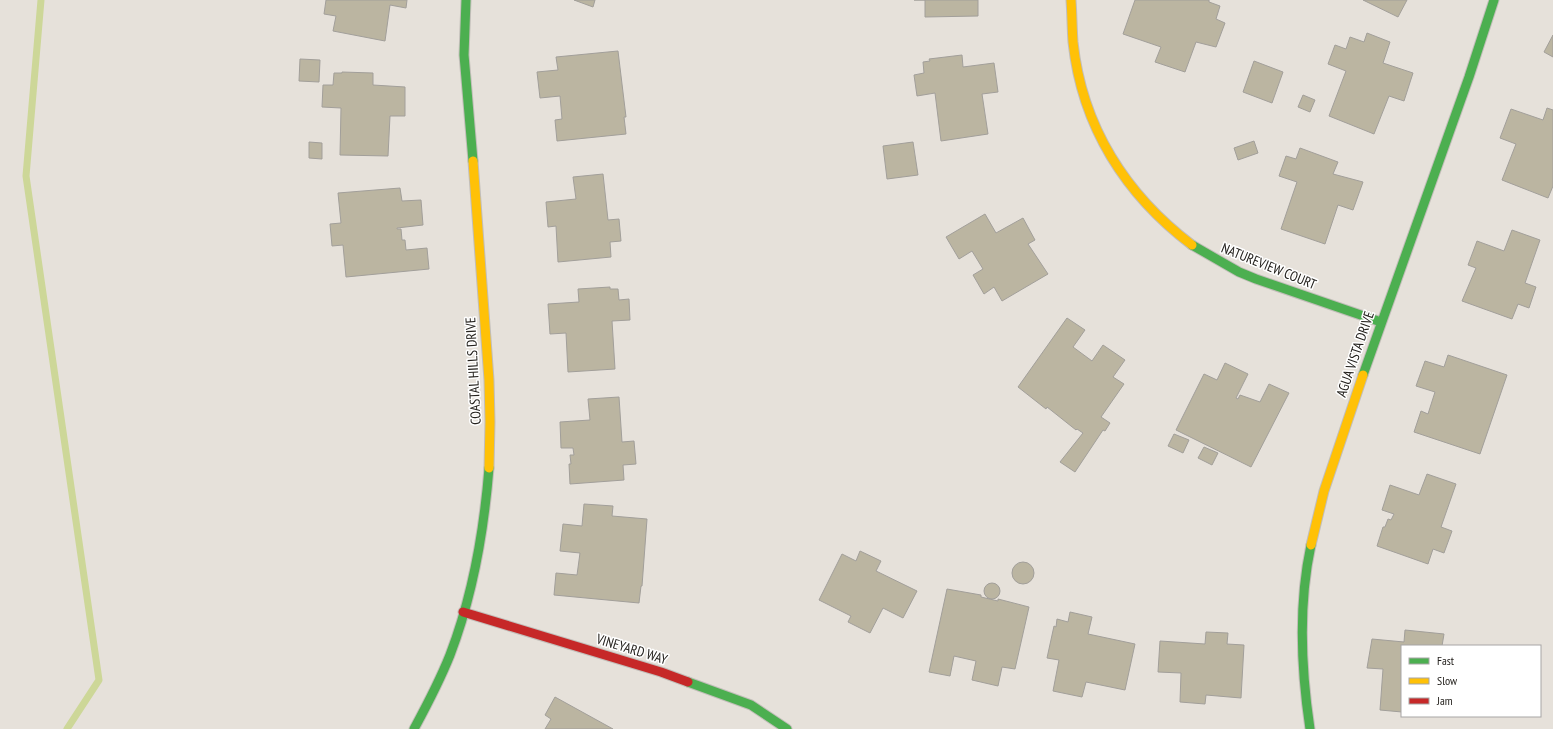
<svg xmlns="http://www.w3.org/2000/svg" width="1553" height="729" viewBox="0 0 1553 729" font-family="'PT Sans Narrow',sans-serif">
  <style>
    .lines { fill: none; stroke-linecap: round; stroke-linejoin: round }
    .stream { stroke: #cdd798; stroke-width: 7 }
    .building { fill: #bbb5a1; stroke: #a29f9a }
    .fast-casing { stroke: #c2beb9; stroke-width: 11 }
    .slow-casing { stroke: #c2beb9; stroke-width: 11 }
    .jam-casing { stroke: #c2beb9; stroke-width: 11 }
    .fast { stroke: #4caf50; stroke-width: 9 }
    .slow { stroke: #ffc107; stroke-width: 9 }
    .jam { stroke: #c62828; stroke-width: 9 }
    .labels { text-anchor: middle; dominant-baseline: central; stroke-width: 3; stroke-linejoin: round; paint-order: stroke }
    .street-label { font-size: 14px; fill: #24211d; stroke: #fff }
  </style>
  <rect width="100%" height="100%" fill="#e6e1da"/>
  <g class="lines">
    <path class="stream" d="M 41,0 L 26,176 L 99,680 L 67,729"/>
  </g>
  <path class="building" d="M 326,0 L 407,0 L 406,8 L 390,5 L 385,41 L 333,31 L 336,16 L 324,14 Z
    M 574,0 L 595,0 L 593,7 Z
    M 914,0 L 978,0 L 978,16 L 925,17 L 925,0 Z
    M 1135,0 L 1209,0 L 1209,2 L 1220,6 L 1216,19 L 1225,23 L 1216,47 L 1196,42 L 1185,72 L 1155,62 L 1161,47 L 1123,34 Z
    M 1363,0 L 1407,0 L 1398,17 Z
    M 1367,33 L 1390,42 L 1383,63 L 1413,73 L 1404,101 L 1389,96 L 1374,134 L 1329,116 L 1346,71 L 1328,64 L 1335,45 L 1346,49 L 1350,37 L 1364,42 Z
    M 1553,35 L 1553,57 L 1544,52 Z
    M 618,51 L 626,117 L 624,117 L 626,134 L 557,141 L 555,120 L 562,119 L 560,96 L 540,98 L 537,72 L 558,70 L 556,57 Z
    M 962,55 L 963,67 L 994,63 L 998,92 L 982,94 L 988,134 L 941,141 L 935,93 L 917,96 L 914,75 L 924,73 L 923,62 L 930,61 L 929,59 Z
    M 300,59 L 320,60 L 319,82 L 299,81 Z
    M 1254,61 L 1283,72 L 1272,103 L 1243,92 Z
    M 342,72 L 373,73 L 373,85 L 405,87 L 405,116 L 390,116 L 388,156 L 340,155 L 341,108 L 322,107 L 323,85 L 333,85 L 334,73 L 342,73 Z
    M 1303,95 L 1315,100 L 1310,112 L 1298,107 Z
    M 1547,108 L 1553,110 L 1553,186 L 1548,198 L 1502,180 L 1516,144 L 1500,138 L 1511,109 L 1543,120 Z
    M 1254,141 L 1258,153 L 1238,160 L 1234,148 Z
    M 309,142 L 322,143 L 322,159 L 309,158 Z
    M 913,142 L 918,175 L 887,179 L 883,146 Z
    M 1300,148 L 1338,162 L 1333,174 L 1363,182 L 1353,210 L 1338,205 L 1325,244 L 1281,229 L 1297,182 L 1279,176 L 1286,156 L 1296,159 Z
    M 603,174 L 608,220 L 619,219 L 621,241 L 610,242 L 611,257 L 558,262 L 556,226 L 548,227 L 546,202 L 576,199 L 573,177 Z
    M 400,188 L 402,201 L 421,200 L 423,225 L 397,228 L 397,229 L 401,229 L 402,240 L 405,240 L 406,250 L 427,248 L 429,269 L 346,277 L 343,245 L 332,246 L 330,224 L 341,223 L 338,193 Z
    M 985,214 L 996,233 L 1023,218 L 1035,240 L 1028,244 L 1048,274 L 1002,301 L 994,287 L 984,294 L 973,275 L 983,269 L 972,251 L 959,259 L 946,237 Z
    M 1512,230 L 1540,240 L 1525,283 L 1536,287 L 1529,308 L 1518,304 L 1512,319 L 1462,301 L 1476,268 L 1468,265 L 1477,241 L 1504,251 Z
    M 610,287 L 610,289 L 618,289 L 619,300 L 629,299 L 630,320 L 612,321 L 615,369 L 568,372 L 566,333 L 550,334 L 548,304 L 579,302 L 578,289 Z
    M 1067,318 L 1085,330 L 1073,347 L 1092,361 L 1103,345 L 1125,360 L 1113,377 L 1124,384 L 1101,417 L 1110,423 L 1105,431 L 1103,430 L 1075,472 L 1060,462 L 1083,433 L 1077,429 L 1076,430 L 1047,407 L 1046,409 L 1018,387 Z
    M 1448,355 L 1507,375 L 1480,454 L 1414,432 L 1421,411 L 1428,414 L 1435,392 L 1416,386 L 1425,361 L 1444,367 Z
    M 1225,363 L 1248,374 L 1236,398 L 1238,399 L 1240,395 L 1260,402 L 1269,384 L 1289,393 L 1251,467 L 1176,430 L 1204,374 L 1217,380 Z
    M 619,397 L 622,442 L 634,441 L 636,464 L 623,465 L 624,480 L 570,484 L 569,464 L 571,464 L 570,455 L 574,455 L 573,448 L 561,448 L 560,422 L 590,420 L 588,399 Z
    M 1174,434 L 1189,440 L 1183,453 L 1168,446 Z
    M 1204,447 L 1218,453 L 1212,465 L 1198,458 Z
    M 1427,474 L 1456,484 L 1441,527 L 1452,531 L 1444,553 L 1433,549 L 1428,564 L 1377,546 L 1383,527 L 1385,527 L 1388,519 L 1391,520 L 1394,514 L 1382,510 L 1390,485 L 1419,495 Z
    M 584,504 L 613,506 L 612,516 L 647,519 L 642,586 L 641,586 L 639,603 L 554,595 L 556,573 L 577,575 L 580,553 L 560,551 L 563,524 L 582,526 Z
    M 860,551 L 881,561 L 876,571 L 917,591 L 903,618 L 883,608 L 870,633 L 848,622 L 851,616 L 819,600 L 842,554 L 856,561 Z
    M1012 573a11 11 0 1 1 22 0a11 11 0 1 1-22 0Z
    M984 591a8 8 0 1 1 16 0a8 8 0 1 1-16 0Z
    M 947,589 L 981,595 L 981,597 L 998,601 L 998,599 L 1029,607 L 1015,669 L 1002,667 L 998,686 L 972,680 L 976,661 L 954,656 L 950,676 L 929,672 Z
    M 1070,612 L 1092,617 L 1088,634 L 1135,644 L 1125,690 L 1086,682 L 1082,697 L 1053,691 L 1059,660 L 1047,658 L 1054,626 L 1056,627 L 1057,619 L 1068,622 Z
    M 1405,630 L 1444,634 L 1442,646 L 1402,646 L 1402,712 L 1380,710 L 1383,669 L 1367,668 L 1372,639 L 1404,642 Z
    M 1206,632 L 1228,633 L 1227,644 L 1244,645 L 1241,698 L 1206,695 L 1205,704 L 1180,702 L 1181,673 L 1158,672 L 1160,641 L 1205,644 Z
    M 555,697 L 613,729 L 545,729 L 551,719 L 545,715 Z"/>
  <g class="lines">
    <defs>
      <path id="fast" d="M 466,0 L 464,55 L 473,161
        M 1192,245 L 1239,272 L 1256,279 L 1381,322
        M 1363,375 L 1469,77 L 1494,0
        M 688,682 L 751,705 L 787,729
        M 414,729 C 427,705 440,680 450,655 C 473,595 484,531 489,468
        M 1310,729 C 1301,669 1298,605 1311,545"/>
      <path id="slow" d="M 1071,0 C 1072,14 1072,28 1073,42 C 1082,127 1126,195 1192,245
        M 473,161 L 489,380 L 490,422 L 489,468
        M 1311,545 L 1324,491 L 1363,375"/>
      <path id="jam" d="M 463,612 L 661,672 L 688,682"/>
    </defs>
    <use href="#fast" class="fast-casing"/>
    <use href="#slow" class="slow-casing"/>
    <use href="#jam" class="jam-casing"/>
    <use href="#fast" class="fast"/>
    <use href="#slow" class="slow"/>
    <use href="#jam" class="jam"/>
  </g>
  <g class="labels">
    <g class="street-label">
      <text transform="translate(1269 266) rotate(22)">NATUREVIEW COURT</text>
      <text transform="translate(1355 354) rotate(-71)">AGUA VISTA DRIVE</text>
      <text transform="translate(473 371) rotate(-93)">COASTAL HILLS DRIVE</text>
      <text transform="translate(632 649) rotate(17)">VINEYARD WAY</text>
    </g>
  </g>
  <rect x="1401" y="645" width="140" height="72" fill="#ffffff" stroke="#a7a6a5"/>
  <rect x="1409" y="658" width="20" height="6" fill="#4caf50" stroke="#a7a6a5"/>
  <text x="1437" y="665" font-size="12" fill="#24211d">Fast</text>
  <rect x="1409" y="678" width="20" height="6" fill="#ffc107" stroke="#a7a6a5"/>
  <text x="1437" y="685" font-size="12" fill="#24211d">Slow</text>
  <rect x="1409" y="698" width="20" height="6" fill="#c62828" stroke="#a7a6a5"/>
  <text x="1437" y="705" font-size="12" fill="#24211d">Jam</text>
</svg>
